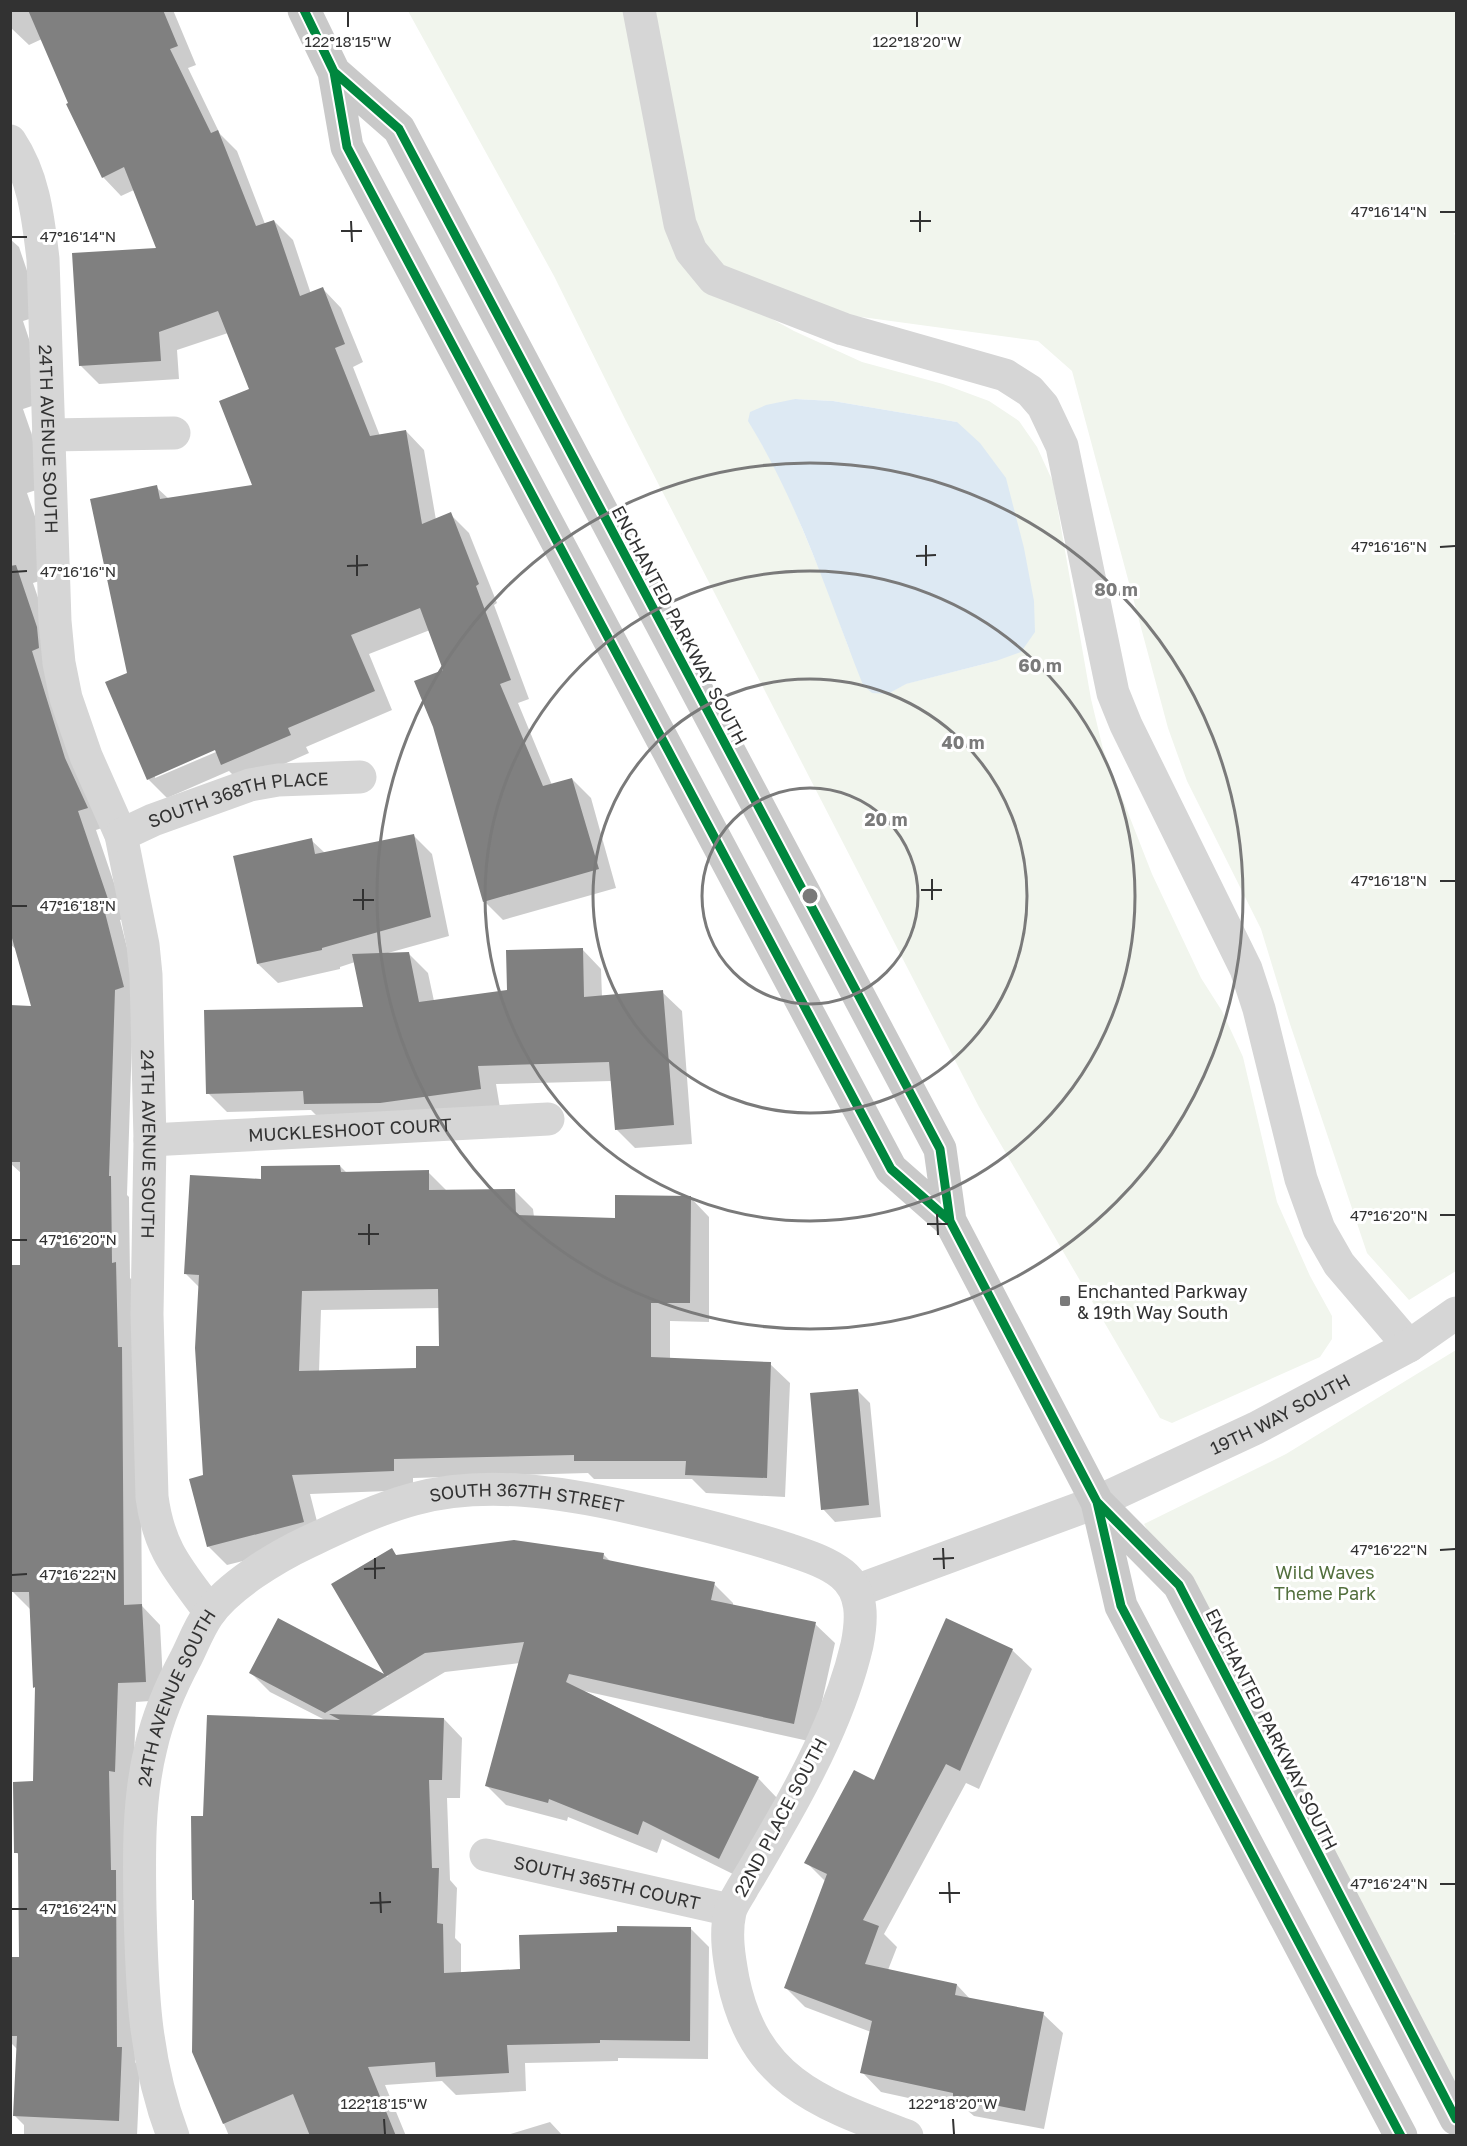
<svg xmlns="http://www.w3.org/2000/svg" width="1467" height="2146" viewBox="0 0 1467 2146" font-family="'Golos Text',sans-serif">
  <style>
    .green { fill: #f1f5ed; fill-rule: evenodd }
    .water { fill: #dde9f3 }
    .shadow { fill: #0003; fill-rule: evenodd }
    .building { fill: #808080; fill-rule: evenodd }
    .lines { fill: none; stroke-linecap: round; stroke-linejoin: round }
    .minor { stroke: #d6d6d6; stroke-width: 33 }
    .major { stroke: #c9c9c9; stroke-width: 33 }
    .cycleway-casing { stroke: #fff; stroke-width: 13 }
    .cycleway { stroke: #00873e; stroke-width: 9 }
    .ticks { fill: none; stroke: #323232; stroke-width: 2 }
    .ring { fill: none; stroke: #7a7a7a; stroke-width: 3 }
    .poi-dot { fill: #7a7a7a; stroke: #fff; stroke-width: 2 }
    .labels { text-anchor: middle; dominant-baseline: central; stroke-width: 6; stroke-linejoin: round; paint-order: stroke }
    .street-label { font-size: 18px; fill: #323232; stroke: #fff }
    .poi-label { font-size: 18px; fill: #323232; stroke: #fff; text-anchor: start }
    .park-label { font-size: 18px; fill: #53703e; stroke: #fff }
    .ticks-label { font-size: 15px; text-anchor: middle; fill: #323232; stroke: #fff; stroke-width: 6; stroke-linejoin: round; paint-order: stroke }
    .centre { fill: #7a7a7a; stroke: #fff; stroke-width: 3 }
    .ring-label { font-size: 18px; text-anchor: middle; font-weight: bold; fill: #7a7a7a; stroke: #fff; stroke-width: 6; stroke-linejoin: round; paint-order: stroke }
  </style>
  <rect width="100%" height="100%" fill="#fff"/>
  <path class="green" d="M 408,11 L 1456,11 L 1456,232 L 1454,233 L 1456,238 L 1456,1271 L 1409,1300 L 1367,1253 L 1290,1024 L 1261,929 L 1187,781 L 1168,728 L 1072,371 L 1038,341 L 737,300 L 794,331 L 862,362 L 943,384 L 989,401 L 1019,421 L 1037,447 L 1053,482 L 1091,699 L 1103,749 L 1152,874 L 1201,978 L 1222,1011 L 1243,1057 L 1277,1202 L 1310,1276 L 1332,1316 L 1332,1339 L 1320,1357 L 1172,1423 L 1160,1418 L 979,1107 L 625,419 L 554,276 ZM 795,399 L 833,401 L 957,422 L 996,661 L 905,684 L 888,694 L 849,649 L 829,593 L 783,482 L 749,421 Z
    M 1456,1350 L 1456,2097 L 1144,1524 L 1286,1454 Z"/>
  <path class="water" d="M 795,399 L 833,401 L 957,422 L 980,443 L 1006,478 L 1024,548 L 1034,601 L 1035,632 L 1021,652 L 996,661 L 906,684 L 888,694 L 872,693 L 863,685 C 828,596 799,504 748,421 L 750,412 L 766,405 Z"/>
  <path class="shadow" d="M 10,10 L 173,10 L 196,65 L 188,68 L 220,134 L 237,151 L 265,224 L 274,221 L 293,240 L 311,294 L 323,289 L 341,308 L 363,362 L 353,367 L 380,436 L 406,431 L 424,450 L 436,520 L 450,514 L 469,533 L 497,603 L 494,605 L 529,699 L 518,703 L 552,785 L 572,779 L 591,798 L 616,888 L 503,920 L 484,901 L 445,671 L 430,630 L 369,654 L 392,710 L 306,747 L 309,753 L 241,783 L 229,771 L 167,798 L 148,779 L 128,674 L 156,487 L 169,499 L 254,486 L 251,390 L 228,333 L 177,350 L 179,379 L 99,384 L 80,365 L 158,249 L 134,190 L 121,196 L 103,177 L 42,39 L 29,45 L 10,27 ZM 222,746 L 223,749 L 155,778 L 155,775 Z
    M 10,239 L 19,247 L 42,315 L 23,321 L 46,390 L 47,401 L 23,409 L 49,484 L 49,486 L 27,493 L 52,566 L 52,577 L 33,583 L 55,647 L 105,827 L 96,830 L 126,918 L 120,920 L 142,1006 L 133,1008 L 127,1195 L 129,1197 L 130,1278 L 135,1283 L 140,1367 L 142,1606 L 160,1625 L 164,1700 L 136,1702 L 133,1790 L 135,2062 L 140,2068 L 137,2136 L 24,2136 L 24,2125 L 15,2116 L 18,2050 L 10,2042 L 10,1958 L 21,1958 L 20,1856 L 16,1852 L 34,1783 L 37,1689 L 34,1687 L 31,1610 L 12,1591 L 22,1267 L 21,1173 L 10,1163 L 10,1123 L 33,1007 L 17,950 L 10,944 Z
    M 413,835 L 432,854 L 449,936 L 388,953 L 409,954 L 428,973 L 434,1001 L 508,991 L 582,949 L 601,969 L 602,997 L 662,992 L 682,1011 L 692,1144 L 635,1148 L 616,1129 L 612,1081 L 496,1084 L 500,1108 L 324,1123 L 311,1110 L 227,1112 L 208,1093 L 365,1009 L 355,962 L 340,967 L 340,969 L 278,983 L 258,964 L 311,840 L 325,853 Z
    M 340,1166 L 347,1173 L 428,1172 L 447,1191 L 514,1190 L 533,1209 L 534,1217 L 617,1219 L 690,1197 L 709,1217 L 709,1322 L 670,1321 L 670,1360 L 770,1364 L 790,1383 L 785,1497 L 706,1493 L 692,1479 L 594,1479 L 588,1473 L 413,1478 L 413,1490 L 310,1494 L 322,1541 L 227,1565 L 208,1546 L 200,1288 L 186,1274 L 263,1180 ZM 440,1308 L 441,1347 L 417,1369 L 319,1372 L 321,1310 Z
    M 857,1390 L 870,1403 L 881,1517 L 835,1522 L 823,1509 Z
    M 391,1550 L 397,1556 L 603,1554 L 611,1562 L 714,1584 L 733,1603 L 733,1606 L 815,1624 L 835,1643 L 813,1742 L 584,1691 L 758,1778 L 777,1798 L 739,1877 L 662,1839 L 657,1853 L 568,1817 L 567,1821 L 506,1805 L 487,1786 L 520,1663 L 445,1672 L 369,1717 L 444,1719 L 462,1738 L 460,1798 L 447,1798 L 450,1880 L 457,1888 L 455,1938 L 461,1944 L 461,1974 L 522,1971 L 618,1934 L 691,1929 L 709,1947 L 708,2059 L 618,2058 L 618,2061 L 525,2063 L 526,2091 L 456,2095 L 442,2081 L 385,2085 L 406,2136 L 229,2136 L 194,2051 L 205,1817 L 327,1721 L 270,1692 L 251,1673 L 279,1620 L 388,1677 L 333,1585 Z
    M 1012,1650 L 1032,1669 L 979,1789 L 966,1783 L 884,1934 L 897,1947 L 888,1970 L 957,1985 L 971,2000 L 1043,2014 L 1063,2033 L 1044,2129 L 974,2116 L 968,2111 L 881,2092 L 862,2072 L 871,2032 L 805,2007 L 786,1988 L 826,1882 L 806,1862 L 875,1783 Z
    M 550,2122 L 563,2136 L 504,2136 Z"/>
  <path class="building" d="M 28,10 L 163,10 L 178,46 L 170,49 L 211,133 L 218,130 L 256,226 L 274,220 L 300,296 L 323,287 L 345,344 L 335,348 L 370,436 L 406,430 L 422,524 L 451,512 L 479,584 L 476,586 L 511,680 L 500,684 L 543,786 L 572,778 L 599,869 L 483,902 L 433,727 L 414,681 L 443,670 L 420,608 L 351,635 L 375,691 L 288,728 L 291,735 L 221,765 L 215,750 L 147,780 L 105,682 L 127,673 L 90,499 L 157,485 L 160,499 L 252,485 L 219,401 L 249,389 L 218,311 L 159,332 L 161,361 L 79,366 L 72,253 L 156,248 L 124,167 L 102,178 L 66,104 L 68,103 Z
    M 16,565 L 37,627 L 39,648 L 32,651 L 65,758 L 88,808 L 78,811 L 108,899 L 102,901 L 124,987 L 115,990 L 109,1176 L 111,1176 L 112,1263 L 116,1262 L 118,1347 L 122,1347 L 124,1605 L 142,1604 L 146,1682 L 118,1683 L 115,1772 L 109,1771 L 111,1870 L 116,1870 L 117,2047 L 122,2047 L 119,2121 L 13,2116 L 17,2036 L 10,2036 L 10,1957 L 19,1957 L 18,1853 L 14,1853 L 13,1782 L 33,1781 L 35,1687 L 33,1688 L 29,1592 L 10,1592 L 10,1265 L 20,1265 L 20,1162 L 10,1162 L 10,1005 L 31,1006 L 10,931 L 10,566 Z
    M 414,834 L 431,917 L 322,948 L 322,950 L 257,964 L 233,856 L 312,838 L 315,854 Z
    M 583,948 L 584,997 L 663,990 L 674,1125 L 615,1130 L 609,1062 L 478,1066 L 481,1089 L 380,1103 L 304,1104 L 303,1091 L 206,1094 L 204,1010 L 363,1007 L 352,954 L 409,952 L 419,1002 L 507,990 L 506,950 Z
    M 340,1165 L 341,1172 L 429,1170 L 429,1190 L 515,1189 L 516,1215 L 615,1218 L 615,1195 L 691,1196 L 690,1303 L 651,1303 L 651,1357 L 771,1362 L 767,1478 L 685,1475 L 686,1461 L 574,1461 L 574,1455 L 394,1459 L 394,1471 L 292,1475 L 304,1522 L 207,1547 L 189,1479 L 203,1475 L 195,1348 L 199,1275 L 184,1274 L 190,1175 L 261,1179 L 261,1166 ZM 438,1289 L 439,1346 L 416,1346 L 416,1368 L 299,1371 L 302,1291 Z
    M 858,1389 L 869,1505 L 821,1510 L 810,1393 Z
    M 514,1540 L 604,1553 L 603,1559 L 715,1582 L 711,1600 L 816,1622 L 794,1724 L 569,1674 L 566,1682 L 759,1777 L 719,1859 L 643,1821 L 638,1835 L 549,1799 L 548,1803 L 485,1786 L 524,1642 L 425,1653 L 325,1713 L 249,1673 L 278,1618 L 384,1674 L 331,1584 L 392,1548 L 396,1555 Z
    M 946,1618 L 1013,1649 L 960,1771 L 946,1764 L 863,1920 L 879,1926 L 865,1964 L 957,1984 L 955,1995 L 1044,2012 L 1025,2111 L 953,2097 L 953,2093 L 860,2073 L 872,2021 L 784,1988 L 827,1874 L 804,1863 L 854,1770 L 874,1780 Z
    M 329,1714 L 444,1718 L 442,1780 L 429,1780 L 432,1868 L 439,1868 L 437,1923 L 443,1924 L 444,1973 L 520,1969 L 519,1935 L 617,1932 L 617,1926 L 691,1927 L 690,2041 L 600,2040 L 600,2043 L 507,2045 L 509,2073 L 436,2077 L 435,2062 L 368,2067 L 396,2136 L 310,2136 L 293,2094 L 223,2124 L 192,2052 L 194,1900 L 192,1900 L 191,1816 L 203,1816 L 207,1715 L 340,1720 Z"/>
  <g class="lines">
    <g class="minor">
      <path d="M 639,10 L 680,224 L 691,251 L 714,279 L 843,329 L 1005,375 L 1030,391 L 1043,406 L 1062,446 L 1113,693 L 1126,725 L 1246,969 L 1259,1009 L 1301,1179 L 1319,1229 L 1339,1264 L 1409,1346"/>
      <path id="s1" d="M 10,141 C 34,177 38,217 43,259 L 55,621 L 59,663 L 66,698 L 86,756 L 121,835 L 143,945 L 146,975 L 150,1140 L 147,1314 L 152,1497 C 159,1550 179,1570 210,1612"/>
      <path d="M 48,435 L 174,433"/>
      <path id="s2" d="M 121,835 L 153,820 L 250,785 L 278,780 L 360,777"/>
      <path id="s3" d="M 150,1140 L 548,1119"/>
      <path id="s4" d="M 856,1591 L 1097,1502 L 1256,1428 L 1409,1346 L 1456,1313"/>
      <path id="s5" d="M 486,1855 L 730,1910"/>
      <path id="s6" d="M 173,2136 C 144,2059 142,1990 140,1909 C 139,1855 138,1799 151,1747 C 158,1716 171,1686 186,1658 C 193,1644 199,1628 208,1615 C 228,1586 276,1557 308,1542 C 342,1526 377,1509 414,1499 C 484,1480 562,1492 632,1508 C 685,1520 738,1533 790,1550 C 807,1556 827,1562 842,1574 C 864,1592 862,1620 857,1645 C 842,1709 810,1772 777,1829 C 766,1848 755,1868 743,1887 C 739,1895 732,1904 730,1912 C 725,1934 729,1958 733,1979 C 754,2081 819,2103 907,2136"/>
    </g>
    <path class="major" d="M 304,10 L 334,72 L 347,147 L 891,1169 L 950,1221
      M 334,72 L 399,129 L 940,1149 L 950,1221 L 1097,1502 L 1121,1606 L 1401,2136
      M 1097,1502 L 1179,1585 L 1456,2119"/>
    <defs>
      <path id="cycleway" d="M 304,10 L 334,72 L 347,147 L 891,1169 L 950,1221
        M 334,72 L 399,129 L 940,1149 L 950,1221 L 1097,1502 L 1121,1606 L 1401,2136
        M 1097,1502 L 1179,1585 L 1456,2119"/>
    </defs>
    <use href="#cycleway" class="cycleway-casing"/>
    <use href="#cycleway" class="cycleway"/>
  </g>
  <path class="ticks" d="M 348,12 L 348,27M 917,12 L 917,27M 920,211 L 920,232M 1440,212 L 1455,212M 351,221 L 352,242M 910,221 L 931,221M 341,231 L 362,231M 12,237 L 27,237M 926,545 L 926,566M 1440,547 L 1455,546M 357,555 L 357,576M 916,556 L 936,555M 347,566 L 368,565M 12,572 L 27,571M 932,879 L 932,900M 1440,881 L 1455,881M 363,889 L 363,910M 921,890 L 942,890M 353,900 L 374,900M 12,906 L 27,906M 937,1214 L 938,1235M 1440,1215 L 1455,1215M 369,1224 L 369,1245M 927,1224 L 948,1224M 358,1234 L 379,1234M 12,1240 L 27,1240M 943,1548 L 944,1569M 1440,1550 L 1455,1549M 375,1558 L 375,1579M 933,1559 L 954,1558M 364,1569 L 385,1568M 12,1575 L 27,1574M 949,1882 L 950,1903M 1440,1884 L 1455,1884M 380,1892 L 381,1913M 939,1893 L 960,1893M 370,1903 L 391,1902M 12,1909 L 27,1909M 384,2119 L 385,2134M 953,2119 L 954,2134"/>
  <g class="ring">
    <circle cx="810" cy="896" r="108"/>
    <circle cx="810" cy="896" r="217"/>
    <circle cx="810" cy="896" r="325"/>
    <circle cx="810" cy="896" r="433"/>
  </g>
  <rect class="poi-dot" x="1059" y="1295" width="12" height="12" rx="3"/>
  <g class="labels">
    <g class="street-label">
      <text stroke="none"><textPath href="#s1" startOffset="304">24TH AVENUE SOUTH</textPath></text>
      <text transform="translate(680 625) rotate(62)">ENCHANTED PARKWAY SOUTH</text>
      <text stroke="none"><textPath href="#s2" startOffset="124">SOUTH 368TH PLACE</textPath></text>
      <text stroke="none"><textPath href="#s3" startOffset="200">MUCKLESHOOT COURT</textPath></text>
      <text stroke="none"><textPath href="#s1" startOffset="1023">24TH AVENUE SOUTH</textPath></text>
      <text stroke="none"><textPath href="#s4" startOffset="460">19TH WAY SOUTH</textPath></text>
      <text stroke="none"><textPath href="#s6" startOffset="891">SOUTH 367TH STREET</textPath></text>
      <text stroke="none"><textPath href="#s6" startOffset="448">24TH AVENUE SOUTH</textPath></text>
      <text transform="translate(1272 1729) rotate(63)">ENCHANTED PARKWAY SOUTH</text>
      <text transform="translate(780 1817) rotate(-62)">22ND PLACE SOUTH</text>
      <text stroke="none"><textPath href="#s5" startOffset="124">SOUTH 365TH COURT</textPath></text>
    </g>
    <g class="poi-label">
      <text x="1077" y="1291">Enchanted Parkway<tspan x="1077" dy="21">&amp; 19th Way South</tspan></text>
    </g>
    <g class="park-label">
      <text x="1325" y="1572">Wild Waves<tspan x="1325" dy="21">Theme Park</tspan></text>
    </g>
  </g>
  <g class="ticks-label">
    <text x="348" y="47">122°18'15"W</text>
    <text x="917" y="47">122°18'20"W</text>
    <text x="1389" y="217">47°16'14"N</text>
    <text x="78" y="242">47°16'14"N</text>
    <text x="1389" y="552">47°16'16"N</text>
    <text x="78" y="577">47°16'16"N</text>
    <text x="1389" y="886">47°16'18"N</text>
    <text x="78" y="911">47°16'18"N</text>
    <text x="1389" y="1221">47°16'20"N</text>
    <text x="78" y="1245">47°16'20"N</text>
    <text x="1389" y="1555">47°16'22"N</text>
    <text x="78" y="1580">47°16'22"N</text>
    <text x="1389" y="1889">47°16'24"N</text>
    <text x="78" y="1914">47°16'24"N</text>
    <text x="384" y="2109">122°18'15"W</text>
    <text x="953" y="2109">122°18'20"W</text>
  </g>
  <circle cx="810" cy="896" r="9" class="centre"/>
  <g class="ring-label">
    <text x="1116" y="596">80 m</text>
    <text x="1040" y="672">60 m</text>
    <text x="963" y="749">40 m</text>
    <text x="886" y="826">20 m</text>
  </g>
  <rect width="1467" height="2146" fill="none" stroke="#323232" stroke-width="24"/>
</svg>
